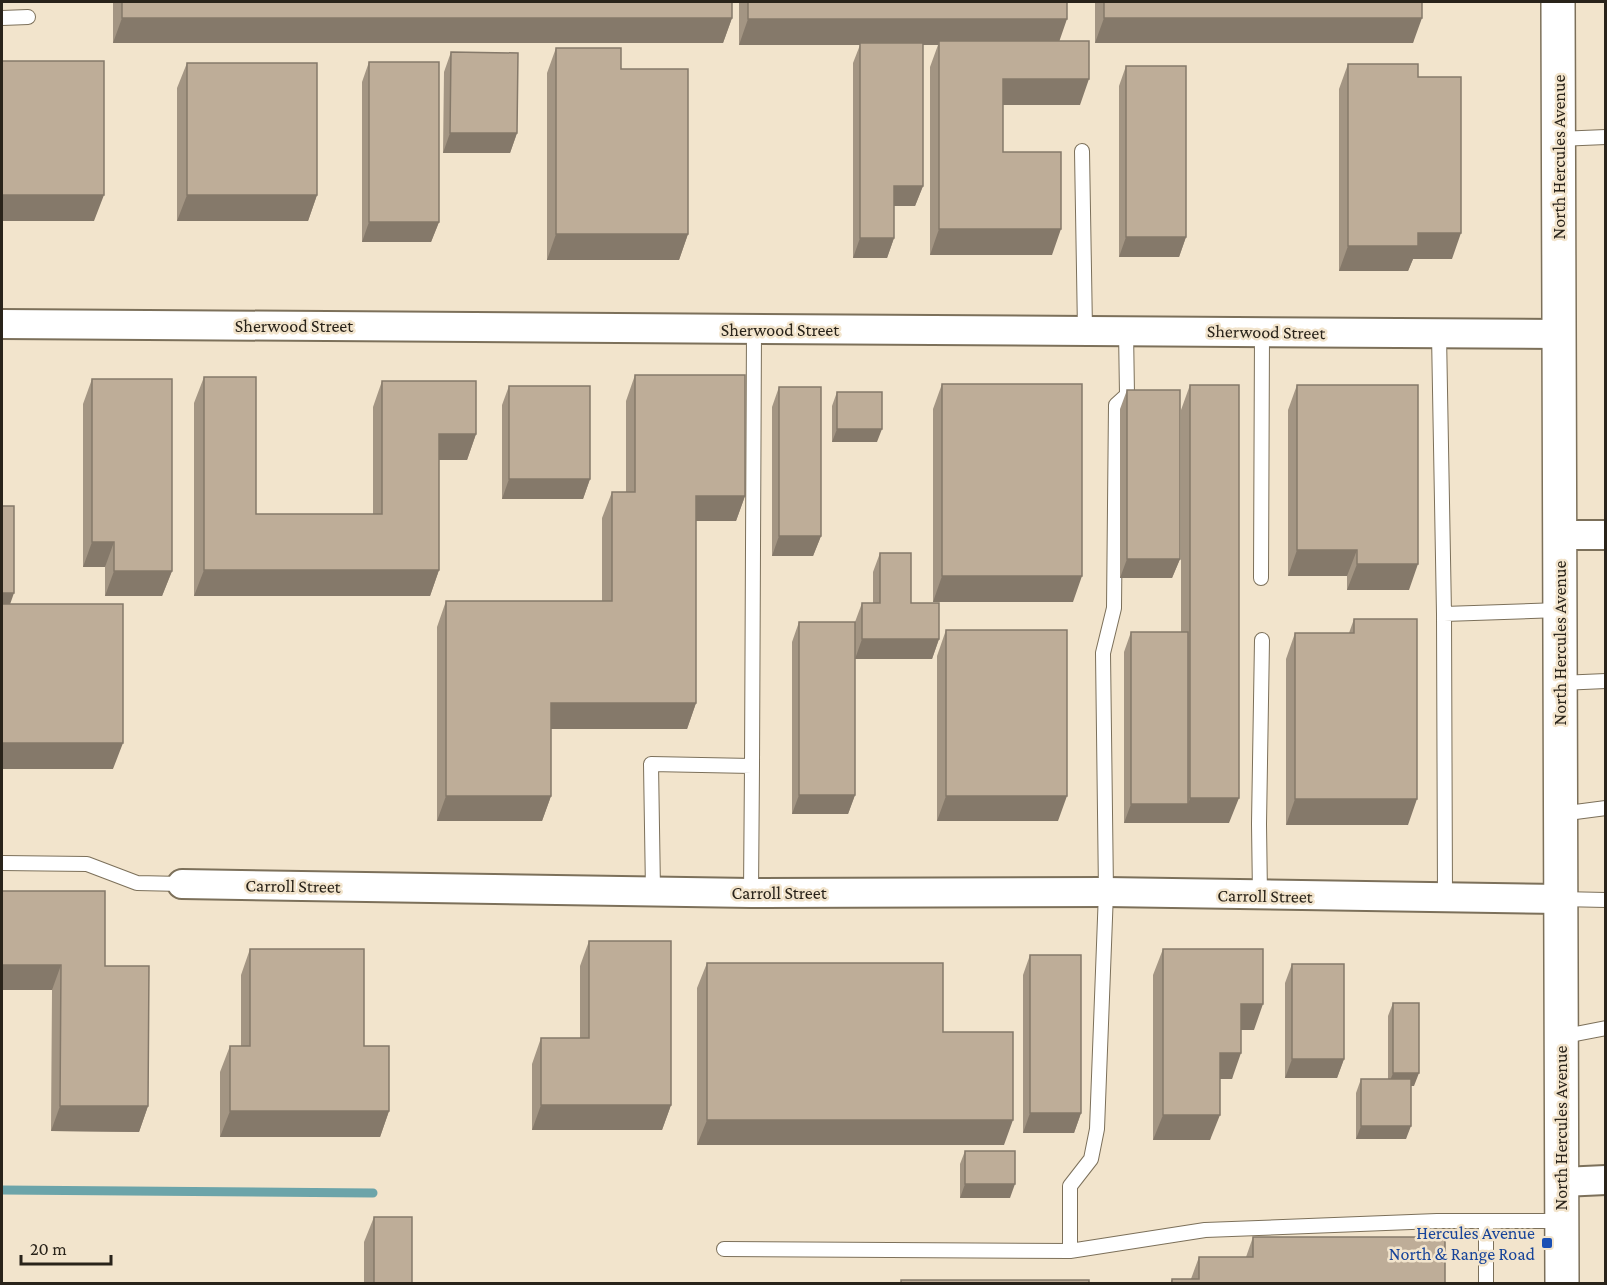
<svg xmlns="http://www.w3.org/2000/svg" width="1607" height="1285" viewBox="0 0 1607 1285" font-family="'Crimson Pro',serif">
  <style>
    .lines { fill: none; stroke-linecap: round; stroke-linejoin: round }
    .stream { stroke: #6ca4a9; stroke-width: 9 }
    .lane-casing { stroke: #7c705a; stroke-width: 16 }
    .street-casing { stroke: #7c705a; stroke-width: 32 }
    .secondary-casing { stroke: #7c705a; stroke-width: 36 }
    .lane { stroke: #fff; stroke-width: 14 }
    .street { stroke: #fff; stroke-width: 28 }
    .secondary { stroke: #fff; stroke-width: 33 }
    .wall { fill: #a39583 }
    .shaded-wall { fill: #85796a }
    .building { fill: #bead98; stroke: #85796a; stroke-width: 1.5 }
    .transit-dot { fill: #1a4fb4; stroke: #f2e4cc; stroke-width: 2 }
    .labels { text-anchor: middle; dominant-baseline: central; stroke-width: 5; stroke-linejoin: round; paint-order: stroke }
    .street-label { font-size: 18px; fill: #29231a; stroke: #f2e4cc }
    .transit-label { font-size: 18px; fill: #164399; stroke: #f2e4cc; text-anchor: end }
  </style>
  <rect width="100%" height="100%" fill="#f2e4cc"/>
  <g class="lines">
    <path class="stream" d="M 2,1190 L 373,1193"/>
    <defs>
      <path id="lane" d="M 2,18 L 28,17
        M 1558,139 L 1606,137
        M 1082,151 L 1085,330
        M 1439,334 L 1444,614 L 1560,610
        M 1261,578 L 1262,333
        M 1444,614 L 1445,898
        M 1560,683 L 1606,681
        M 752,766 L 754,330
        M 1560,814 L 1606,808
        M 2,863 L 87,864 L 137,883 L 182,884
        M 653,891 L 651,764 L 752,766 L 751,893
        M 1260,896 L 1259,824 L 1262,640
        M 1560,899 L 1606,900
        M 1560,1037 L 1606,1028
        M 724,1249 L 1070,1251 L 1205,1230 L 1437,1221 L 1562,1221
        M 1070,1251 L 1070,1186 L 1091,1159 L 1097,1129 L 1106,892 L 1103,653 L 1114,608 L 1116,405 L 1127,395 L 1126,330
        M 1486,1284 L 1486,1221"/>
      <path id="street" d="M 2,324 L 1559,334
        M 1560,535 L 1606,535
        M 182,884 L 751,893 L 1106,892 L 1560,899
        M 1562,1182 L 1606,1180"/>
      <path id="secondary" d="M 1558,2 L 1562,1284"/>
    </defs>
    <use href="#lane" class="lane-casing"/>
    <use href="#street" class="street-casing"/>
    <use href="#secondary" class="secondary-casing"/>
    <use href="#lane" class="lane"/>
    <use href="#street" class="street"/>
    <use href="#secondary" class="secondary"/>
  </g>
  <path class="wall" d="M 113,2 L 732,2 L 732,18 L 723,43 L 113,43 Z
    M 739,2 L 1067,2 L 1059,41 L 1080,105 L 1003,105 L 1003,152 L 1052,255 L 930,255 L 930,67 L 938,45 L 923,45 L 923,186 L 915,206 L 894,206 L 894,238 L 887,258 L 853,258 L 853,63 L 860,45 L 739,45 Z
    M 1095,2 L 1422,2 L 1413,43 L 1095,43 Z
    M 556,48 L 621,69 L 688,234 L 679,260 L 547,260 L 547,73 Z
    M 451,52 L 517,133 L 510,153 L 443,153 L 444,72 Z
    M 369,62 L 439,222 L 431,242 L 362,242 L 362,82 Z
    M 187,63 L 317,195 L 308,221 L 177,221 L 177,88 Z
    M 1348,64 L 1418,77 L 1452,259 L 1413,259 L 1408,271 L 1339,271 L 1339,89 Z
    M 1126,66 L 1186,237 L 1179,257 L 1119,257 L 1119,86 Z
    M 635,375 L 745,496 L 736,521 L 696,521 L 696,703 L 687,729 L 551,729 L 551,796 L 542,821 L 437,821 L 437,627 L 446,601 L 602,601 L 602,518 L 612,492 L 626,492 L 626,401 Z
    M 204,377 L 256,514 L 373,514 L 373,407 L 382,381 L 476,434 L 467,460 L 439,460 L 439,570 L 430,596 L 194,596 L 194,403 Z
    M 92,379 L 172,571 L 162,596 L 105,596 L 105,567 L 83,567 L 83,404 Z
    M 942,384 L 1073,602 L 933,602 L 933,409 Z
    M 1190,385 L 1229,823 L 1124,823 L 1124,652 L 1131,632 L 1181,632 L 1181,410 Z
    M 1297,385 L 1409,590 L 1347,590 L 1347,576 L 1288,576 L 1288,410 Z
    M 509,386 L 590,479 L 583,499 L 502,499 L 502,405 Z
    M 779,387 L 821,536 L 813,556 L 772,556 L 772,407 Z
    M 1127,390 L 1180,559 L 1172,578 L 1120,578 L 1120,409 Z
    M 837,392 L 877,442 L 832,442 L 832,406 Z
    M 880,553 L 911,603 L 939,639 L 932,659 L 855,659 L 855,795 L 848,814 L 792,814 L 792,642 L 799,622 L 855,622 L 862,603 L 873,603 L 873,572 Z
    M 1354,619 L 1408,825 L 1286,825 L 1286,659 L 1295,633 L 1349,633 Z
    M 946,630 L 1058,821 L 937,821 L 937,656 Z
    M 2,891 L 105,966 L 148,1106 L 139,1132 L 51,1131 L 52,990 L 2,990 Z
    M 589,941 L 671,1105 L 662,1130 L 532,1130 L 532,1064 L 541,1038 L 580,1038 L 580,966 Z
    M 250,949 L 364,1046 L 389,1111 L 380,1137 L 220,1137 L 220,1072 L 230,1046 L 241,1046 L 241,975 Z
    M 1163,949 L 1254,1030 L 1241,1030 L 1232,1079 L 1220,1079 L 1210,1140 L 1153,1140 L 1153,975 Z
    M 1030,955 L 1081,1113 L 1074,1133 L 1023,1133 L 1023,975 Z
    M 707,963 L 943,1032 L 1004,1145 L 697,1145 L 697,988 Z
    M 1292,964 L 1344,1059 L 1337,1078 L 1285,1078 L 1285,983 Z
    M 1393,1003 L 1414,1086 L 1411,1086 L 1406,1139 L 1356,1139 L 1356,1093 L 1361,1079 L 1388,1079 L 1388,1016 Z
    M 965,1151 L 1010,1198 L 960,1198 L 960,1164 Z
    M 374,1217 L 412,1284 L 364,1284 L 364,1242 Z
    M 1253,1237 L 1445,1284 L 1170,1284 L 1172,1279 L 1191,1279 L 1199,1257 L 1246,1257 Z"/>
  <path class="shaded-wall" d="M 122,18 L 732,18 L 723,43 L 113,43 Z
    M 1104,18 L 1422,18 L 1413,43 L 1095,43 Z
    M 748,19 L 1067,19 L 1058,45 L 939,41 L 938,45 L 739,45 Z
    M 1003,79 L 1089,79 L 1080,105 L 994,105 Z
    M 450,133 L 517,133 L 510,153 L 443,153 Z
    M 894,186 L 923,186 L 915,206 L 887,206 Z
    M 2,195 L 104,195 L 94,221 L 2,221 Z
    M 187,195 L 317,195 L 308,221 L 177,221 Z
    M 369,222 L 439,222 L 431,242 L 362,242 Z
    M 939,229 L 1061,229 L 1052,255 L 930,255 Z
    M 1418,233 L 1461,233 L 1452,259 L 1413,259 L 1408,271 L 1339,271 L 1348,246 Z
    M 556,234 L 688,234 L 679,260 L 547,260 Z
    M 1126,237 L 1186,237 L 1179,257 L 1119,257 Z
    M 860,238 L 894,238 L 887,258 L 853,258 Z
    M 837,429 L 882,429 L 877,442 L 832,442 Z
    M 439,434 L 476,434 L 467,460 L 430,460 Z
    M 509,479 L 590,479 L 583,499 L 502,499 Z
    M 696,496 L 745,496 L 736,521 L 687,521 Z
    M 779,536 L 821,536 L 813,556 L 772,556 Z
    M 92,542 L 114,542 L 105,567 L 83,567 Z
    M 1297,550 L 1357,550 L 1347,576 L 1288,576 Z
    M 1127,559 L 1180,559 L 1172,578 L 1120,578 Z
    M 1357,564 L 1418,564 L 1409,590 L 1347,590 Z
    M 204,570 L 439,570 L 430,596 L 194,596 Z
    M 114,571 L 172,571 L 162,596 L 105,596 Z
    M 942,576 L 1082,576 L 1073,602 L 933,602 Z
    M 2,593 L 14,593 L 7,613 L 2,613 Z
    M 862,639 L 939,639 L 932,659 L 855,659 Z
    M 551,703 L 696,703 L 687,729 L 542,729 Z
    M 2,743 L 123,743 L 113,769 L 2,769 Z
    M 799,795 L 855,795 L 848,814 L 792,814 Z
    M 446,796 L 551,796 L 542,821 L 437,821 Z
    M 946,796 L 1067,796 L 1058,821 L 937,821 Z
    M 1190,798 L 1239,798 L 1229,823 L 1124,823 L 1131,804 L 1188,804 Z
    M 1295,799 L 1417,799 L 1408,825 L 1286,825 Z
    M 2,965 L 61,965 L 52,990 L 2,990 Z
    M 1241,1004 L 1263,1004 L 1254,1030 L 1232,1030 Z
    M 1220,1053 L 1241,1053 L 1232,1079 L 1210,1079 Z
    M 1292,1059 L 1344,1059 L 1337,1078 L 1285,1078 Z
    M 1393,1073 L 1419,1073 L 1414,1086 L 1388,1086 Z
    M 541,1105 L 671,1105 L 662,1130 L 532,1130 Z
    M 60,1106 L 148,1106 L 139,1132 L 51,1131 Z
    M 230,1111 L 389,1111 L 380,1137 L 220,1137 Z
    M 1030,1113 L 1081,1113 L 1074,1133 L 1023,1133 Z
    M 1163,1115 L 1220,1115 L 1210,1140 L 1153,1140 Z
    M 707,1120 L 1013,1120 L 1004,1145 L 697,1145 Z
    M 1361,1126 L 1411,1126 L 1406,1139 L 1356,1139 Z
    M 965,1184 L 1015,1184 L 1010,1198 L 960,1198 Z"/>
  <path class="building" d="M 122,2 L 732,2 L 732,18 L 122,18 Z
    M 748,2 L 1067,2 L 1067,19 L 748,19 Z
    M 1104,2 L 1422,2 L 1422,18 L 1104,18 Z
    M 939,41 L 1089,41 L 1089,79 L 1003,79 L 1003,152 L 1061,152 L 1061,229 L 939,229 Z
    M 860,43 L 923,43 L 923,186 L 894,186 L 894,238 L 860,238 Z
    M 556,48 L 621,48 L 621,69 L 688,69 L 688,234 L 556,234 Z
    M 451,52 L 518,53 L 517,133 L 450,133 Z
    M 2,61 L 104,61 L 104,195 L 2,195 Z
    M 369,62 L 439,62 L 439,222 L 369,222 Z
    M 187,63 L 317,63 L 317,195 L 187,195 Z
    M 1348,64 L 1418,64 L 1418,77 L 1461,77 L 1461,233 L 1418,233 L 1418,246 L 1348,246 Z
    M 1126,66 L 1186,66 L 1186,237 L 1126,237 Z
    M 635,375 L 745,375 L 745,496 L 696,496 L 696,703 L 551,703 L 551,796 L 446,796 L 446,601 L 612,601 L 612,492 L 635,492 Z
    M 204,377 L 256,377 L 256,514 L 382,514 L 382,381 L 476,381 L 476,434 L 439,434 L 439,570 L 204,570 Z
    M 92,379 L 172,379 L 172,571 L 114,571 L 114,542 L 92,542 Z
    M 942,384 L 1082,384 L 1082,576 L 942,576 Z
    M 1190,385 L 1239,385 L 1239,798 L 1190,798 Z
    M 1297,385 L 1418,385 L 1418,564 L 1357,564 L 1357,550 L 1297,550 Z
    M 509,386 L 590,386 L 590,479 L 509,479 Z
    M 779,387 L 821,387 L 821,536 L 779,536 Z
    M 1127,390 L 1180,390 L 1180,559 L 1127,559 Z
    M 837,392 L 882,392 L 882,429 L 837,429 Z
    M 2,506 L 14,506 L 14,593 L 2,593 Z
    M 880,553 L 911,553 L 911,603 L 939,603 L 939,639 L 862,639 L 862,603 L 880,603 Z
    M 2,604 L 123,604 L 123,743 L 2,743 Z
    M 1354,619 L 1417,619 L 1417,799 L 1295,799 L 1295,633 L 1354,633 Z
    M 799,622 L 855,622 L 855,795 L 799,795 Z
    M 946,630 L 1067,630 L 1067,796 L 946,796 Z
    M 1131,632 L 1188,632 L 1188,804 L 1131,804 Z
    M 2,891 L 105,891 L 105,966 L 149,966 L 148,1106 L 60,1106 L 61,965 L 2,965 Z
    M 589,941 L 671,941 L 671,1105 L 541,1105 L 541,1038 L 589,1038 Z
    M 250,949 L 364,949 L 364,1046 L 389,1046 L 389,1111 L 230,1111 L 230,1046 L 250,1046 Z
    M 1163,949 L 1263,949 L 1263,1004 L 1241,1004 L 1241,1053 L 1220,1053 L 1220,1115 L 1163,1115 Z
    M 1030,955 L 1081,955 L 1081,1113 L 1030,1113 Z
    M 707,963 L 943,963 L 943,1032 L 1013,1032 L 1013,1120 L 707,1120 Z
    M 1292,964 L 1344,964 L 1344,1059 L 1292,1059 Z
    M 1393,1003 L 1419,1003 L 1419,1073 L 1393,1073 Z
    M 1361,1079 L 1411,1079 L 1411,1126 L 1361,1126 Z
    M 965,1151 L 1015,1151 L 1015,1184 L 965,1184 Z
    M 374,1217 L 412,1217 L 412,1284 L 374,1284 Z
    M 1253,1237 L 1445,1237 L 1445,1284 L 1172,1284 L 1172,1279 L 1199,1279 L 1199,1257 L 1253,1257 Z
    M 901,1280 L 1089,1280 L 1089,1284 L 901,1284 Z"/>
  <rect class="transit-dot" x="1541" y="1237" width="12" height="12" rx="3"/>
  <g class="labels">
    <g class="street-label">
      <text transform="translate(1559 157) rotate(-90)">North Hercules Avenue</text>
      <text x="294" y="326">Sherwood Street</text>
      <text x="780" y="330">Sherwood Street</text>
      <text transform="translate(1266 332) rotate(1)">Sherwood Street</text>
      <text transform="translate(1560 643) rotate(-90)">North Hercules Avenue</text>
      <text transform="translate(293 886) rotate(1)">Carroll Street</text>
      <text x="779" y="893">Carroll Street</text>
      <text transform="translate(1265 896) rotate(1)">Carroll Street</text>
      <text transform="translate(1561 1128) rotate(-90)">North Hercules Avenue</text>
    </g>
    <g class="transit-label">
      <text x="1535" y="1233">Hercules Avenue<tspan x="1535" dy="21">North &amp; Range Road</tspan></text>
    </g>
  </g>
  <rect width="1607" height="1285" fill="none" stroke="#29231a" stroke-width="6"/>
  <path d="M21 1255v9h90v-9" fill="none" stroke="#29231a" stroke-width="3"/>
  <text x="30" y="1255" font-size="18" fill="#29231a" stroke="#f2e4cc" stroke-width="4.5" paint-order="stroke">20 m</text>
</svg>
